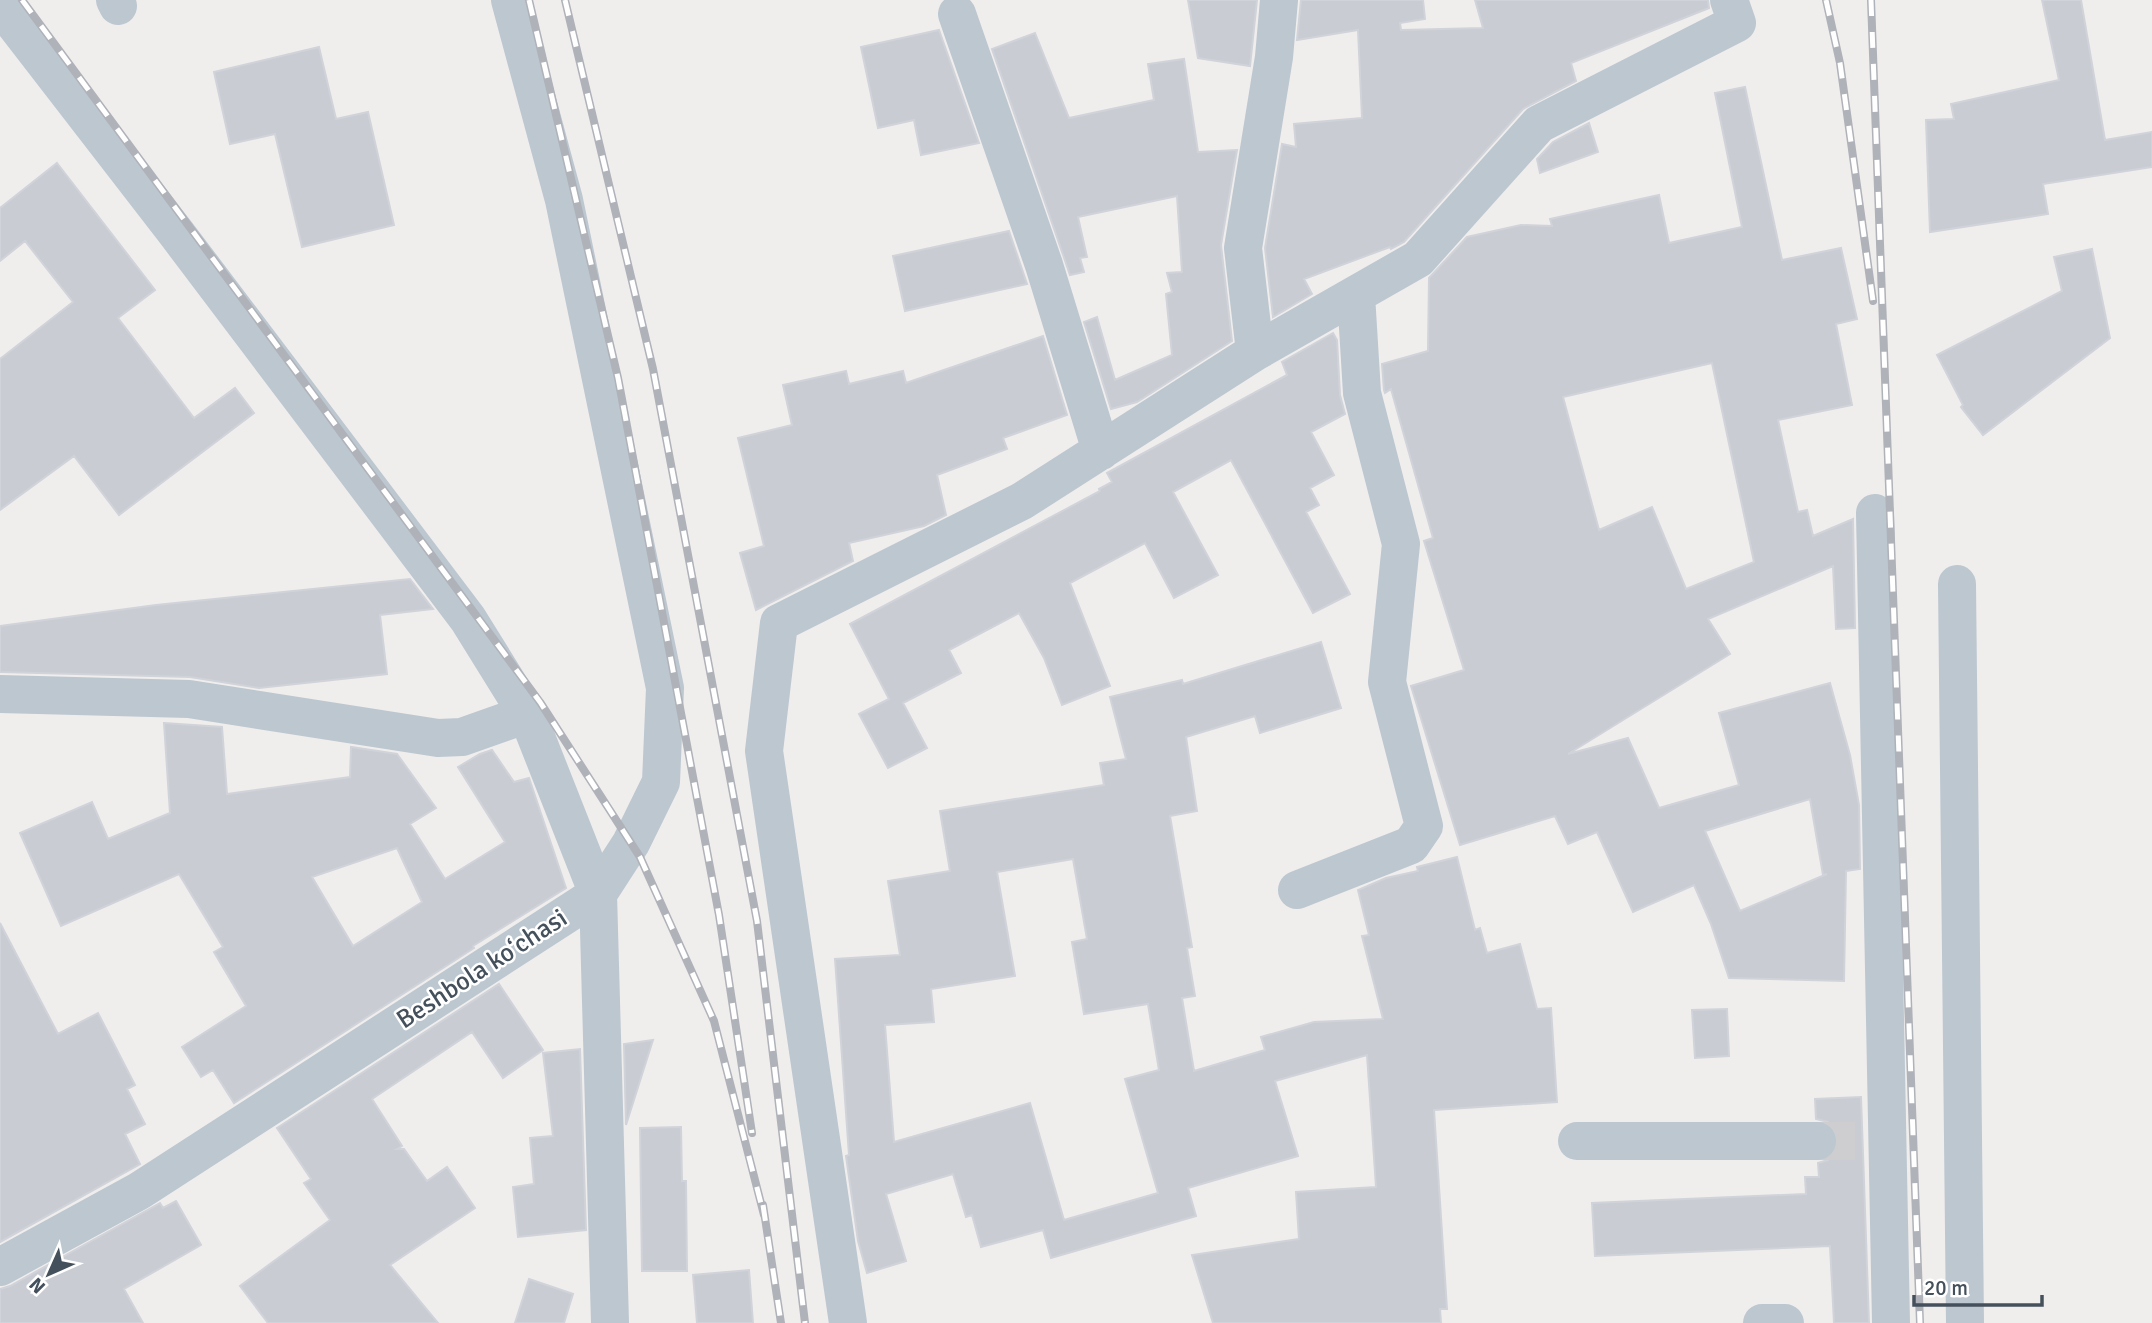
<svg xmlns="http://www.w3.org/2000/svg" width="2152" height="1323" viewBox="0 0 2152 1323" font-family="Signika,sans-serif">
  <style>
    .building { fill: #c9ccd2; stroke: #d0d3d9; stroke-width: 2; fill-rule: evenodd }
    .lines { fill: none; stroke-linecap: round; stroke-linejoin: round }
    .minor-tunnel { stroke: #ceced0; stroke-width: 38; stroke-dasharray: 38 19; stroke-linecap: butt }
    .minor { stroke: #bcc7d0; stroke-width: 38 }
    .rail-casing { stroke: #afb2b8; stroke-width: 8 }
    .rail { stroke: #fff; stroke-width: 5; stroke-dasharray: 16; stroke-linecap: butt }
    .labels { text-anchor: middle; dominant-baseline: central; stroke-width: 5; stroke-linejoin: round; paint-order: stroke }
    .street-label { font-size: 26px; fill: #44505b; stroke: #fff }
  </style>
  <rect width="100%" height="100%" fill="#f0eded"/>
  <path class="building" d="M 1188,0 L 1257,0 L 1250,66 L 1198,58 Z
    M 1301,0 L 1423,0 L 1425,19 L 1400,23 L 1401,30 L 1483,28 L 1475,0 L 1708,0 L 1709,8 L 1571,63 L 1576,81 L 1523,109 L 1404,242 L 1391,249 L 1390,247 L 1304,279 L 1312,294 L 1273,317 L 1265,248 L 1282,144 L 1296,147 L 1294,124 L 1362,118 L 1358,30 L 1297,40 Z
    M 2042,0 L 2081,0 L 2105,140 L 2152,132 L 2152,167 L 2043,184 L 2048,214 L 1930,232 L 1926,120 L 1954,119 L 1951,104 L 2059,80 Z
    M 939,30 L 979,143 L 921,155 L 914,120 L 878,128 L 861,47 Z
    M 1035,33 L 1069,118 L 1154,100 L 1148,64 L 1184,59 L 1198,152 L 1237,150 L 1221,245 L 1232,341 L 1137,402 L 1111,409 L 1084,322 L 1097,317 L 1115,380 L 1172,355 L 1166,294 L 1172,292 L 1167,273 L 1182,272 L 1177,196 L 1078,217 L 1087,257 L 1080,258 L 1084,272 L 1070,275 L 992,49 Z
    M 319,47 L 336,119 L 368,112 L 394,225 L 302,247 L 275,134 L 230,144 L 214,72 Z
    M 1745,87 L 1782,260 L 1841,248 L 1857,319 L 1836,324 L 1852,405 L 1778,420 L 1798,512 L 1807,510 L 1813,536 L 1853,519 L 1855,628 L 1836,629 L 1833,566 L 1708,619 L 1730,654 L 1568,754 L 1628,738 L 1659,808 L 1739,785 L 1719,713 L 1830,683 L 1850,755 L 1859,805 L 1860,869 L 1846,871 L 1844,981 L 1729,978 L 1711,924 L 1694,885 L 1633,912 L 1597,832 L 1568,844 L 1555,816 L 1460,845 L 1411,686 L 1464,670 L 1424,541 L 1433,538 L 1391,389 L 1385,393 L 1384,390 L 1382,364 L 1428,351 L 1429,278 L 1467,237 L 1521,225 L 1552,226 L 1550,219 L 1659,195 L 1669,243 L 1742,227 L 1715,93 ZM 1712,363 L 1754,562 L 1686,589 L 1652,507 L 1599,530 L 1563,397 ZM 1810,799 L 1823,875 L 1827,874 L 1740,911 L 1705,831 Z
    M 1589,123 L 1598,152 L 1540,173 L 1537,159 L 1553,142 Z
    M 57,163 L 155,290 L 118,318 L 194,418 L 235,388 L 254,413 L 119,515 L 74,456 L 0,510 L 0,359 L 73,302 L 25,241 L 0,261 L 0,208 Z
    M 1009,231 L 1027,284 L 905,311 L 893,256 Z
    M 2092,249 L 2110,338 L 1983,435 L 1961,407 L 1963,405 L 1937,355 L 2062,291 L 2054,257 Z
    M 1333,333 L 1337,340 L 1340,395 L 1345,414 L 1311,432 L 1334,475 L 1310,488 L 1319,505 L 1306,512 L 1350,594 L 1313,613 L 1231,460 L 1173,492 L 1218,575 L 1174,598 L 1145,543 L 1070,583 L 1110,686 L 1062,705 L 1044,658 L 1019,613 L 949,650 L 961,673 L 903,703 L 927,748 L 888,768 L 859,714 L 889,699 L 850,624 L 1100,491 L 1099,489 L 1112,482 L 1107,473 L 1287,375 L 1282,362 Z
    M 1043,336 L 1067,415 L 1003,438 L 1007,449 L 937,475 L 946,515 L 924,526 L 849,543 L 853,561 L 756,610 L 740,553 L 764,546 L 738,438 L 792,425 L 783,385 L 846,371 L 849,384 L 903,371 L 906,383 Z
    M 410,579 L 433,609 L 380,615 L 387,674 L 259,688 L 190,677 L 0,672 L 0,626 L 156,605 Z
    M 1321,642 L 1341,708 L 1260,733 L 1255,716 L 1186,737 L 1197,811 L 1170,816 L 1192,947 L 1187,948 L 1195,996 L 1182,998 L 1194,1071 L 1265,1050 L 1261,1037 L 1314,1022 L 1383,1019 L 1362,936 L 1369,935 L 1358,890 L 1386,878 L 1418,871 L 1417,867 L 1457,857 L 1475,930 L 1480,928 L 1487,953 L 1520,944 L 1537,1009 L 1551,1008 L 1557,1102 L 1434,1110 L 1447,1309 L 1440,1309 L 1441,1323 L 1213,1323 L 1192,1255 L 1299,1239 L 1296,1192 L 1376,1187 L 1367,1055 L 1275,1081 L 1298,1156 L 1188,1188 L 1196,1216 L 1051,1258 L 1043,1230 L 981,1247 L 972,1215 L 966,1217 L 953,1174 L 886,1194 L 906,1261 L 867,1273 L 858,1241 L 846,1156 L 849,1155 L 835,959 L 900,955 L 888,881 L 950,871 L 940,811 L 1104,785 L 1100,763 L 1126,759 L 1110,697 L 1182,680 L 1183,684 ZM 1073,859 L 1087,939 L 1072,942 L 1084,1014 L 1148,1004 L 1159,1070 L 1125,1079 L 1158,1193 L 1064,1220 L 1030,1103 L 894,1142 L 885,1025 L 934,1022 L 931,989 L 1015,976 L 997,872 Z
    M 164,723 L 222,727 L 227,794 L 350,777 L 351,747 L 397,754 L 436,808 L 410,824 L 445,879 L 505,842 L 458,767 L 480,754 L 492,750 L 514,782 L 529,778 L 566,888 L 473,946 L 474,948 L 234,1103 L 213,1070 L 201,1077 L 182,1047 L 246,1006 L 214,952 L 223,947 L 179,874 L 61,926 L 20,833 L 92,802 L 108,839 L 170,813 ZM 397,848 L 422,902 L 353,946 L 312,877 Z
    M 0,923 L 58,1034 L 98,1013 L 135,1085 L 127,1089 L 145,1124 L 125,1134 L 140,1164 L 0,1242 Z
    M 499,984 L 543,1050 L 503,1078 L 472,1032 L 372,1099 L 402,1146 L 397,1149 L 404,1149 L 427,1181 L 447,1167 L 475,1208 L 390,1265 L 438,1323 L 268,1323 L 240,1286 L 330,1220 L 304,1183 L 311,1179 L 277,1128 Z
    M 1727,1009 L 1729,1056 L 1695,1058 L 1692,1010 Z
    M 653,1040 L 626,1125 L 624,1044 Z
    M 580,1049 L 586,1230 L 518,1237 L 513,1187 L 534,1184 L 530,1138 L 553,1136 L 543,1053 Z
    M 1861,1097 L 1869,1323 L 1834,1323 L 1830,1246 L 1595,1256 L 1592,1203 L 1806,1194 L 1805,1177 L 1819,1177 L 1818,1163 L 1828,1160 L 1836,1152 L 1839,1142 L 1836,1131 L 1828,1122 L 1816,1119 L 1815,1099 Z
    M 681,1127 L 682,1181 L 686,1181 L 687,1271 L 642,1271 L 640,1128 Z
    M 176,1201 L 201,1245 L 124,1289 L 143,1323 L 0,1323 L 0,1289 L 10,1286 L 160,1203 L 163,1208 Z
    M 749,1270 L 753,1323 L 697,1323 L 693,1275 Z
    M 529,1279 L 573,1294 L 564,1323 L 515,1323 Z"/>
  <g class="lines">
    <path class="minor-tunnel" d="M 1817,1141 L 1863,1141"/>
    <path class="minor" d="M 115,0 L 118,6
      M 510,0 L 564,200 L 665,688 L 661,782 L 631,843 L 598,894
      M 0,5 L 177,234 L 468,619 L 527,714 L 598,894
      M 957,14 L 1044,265 L 1101,451
      M 1255,352 L 1243,248 L 1274,57 L 1279,0
      M 1875,513 L 1891,1323
      M 1957,584 L 1965,1323
      M 0,694 L 189,699 L 438,738 L 462,737 L 527,714
      M 1297,890 L 1411,845 L 1424,826 L 1387,682 L 1401,544 L 1362,393 L 1356,295
      M 1577,1141 L 1817,1141
      M 0,1267 L 139,1191 L 598,894 L 610,1323
      M 848,1323 L 764,751 L 779,623 L 1022,501 L 1255,352 L 1418,259 L 1539,124 L 1737,23 L 1729,0
      M 1762,1323 L 1785,1323"/>
    <defs>
      <path id="rail" d="M 22,0 L 540,702 L 640,857 L 714,1021 L 764,1215
        M 529,0 L 618,378 L 719,915 L 752,1133
        M 565,0 L 653,369 L 757,921 L 805,1323
        M 1826,0 L 1840,63 L 1873,301
        M 1871,0 L 1920,1323
        M 763,1205 L 781,1323"/>
    </defs>
    <use href="#rail" class="rail-casing"/>
    <use href="#rail" class="rail"/>
  </g>
  <g class="labels">
    <g class="street-label">
      <text transform="translate(482 969) rotate(-33)">Beshbola koʻchasi</text>
    </g>
  </g>
  <g transform="translate(49 1274) rotate(225)" stroke="#ffffff" stroke-width="5" paint-order="stroke">
  <path d="M0-5L12 26L0 18L-12 26Z" fill="#44505b"/>
  <text y="-10" font-size="19" font-weight="bold" text-anchor="middle" fill="#44505b">N</text>
  </g>
  <path d="M1914 1295v10h128v-10" fill="none" stroke="#44505b" stroke-width="3.5"/>
  <text x="1924" y="1295" font-size="21" fill="#44505b" stroke="#ffffff" stroke-width="5" paint-order="stroke">20 m</text>
</svg>
